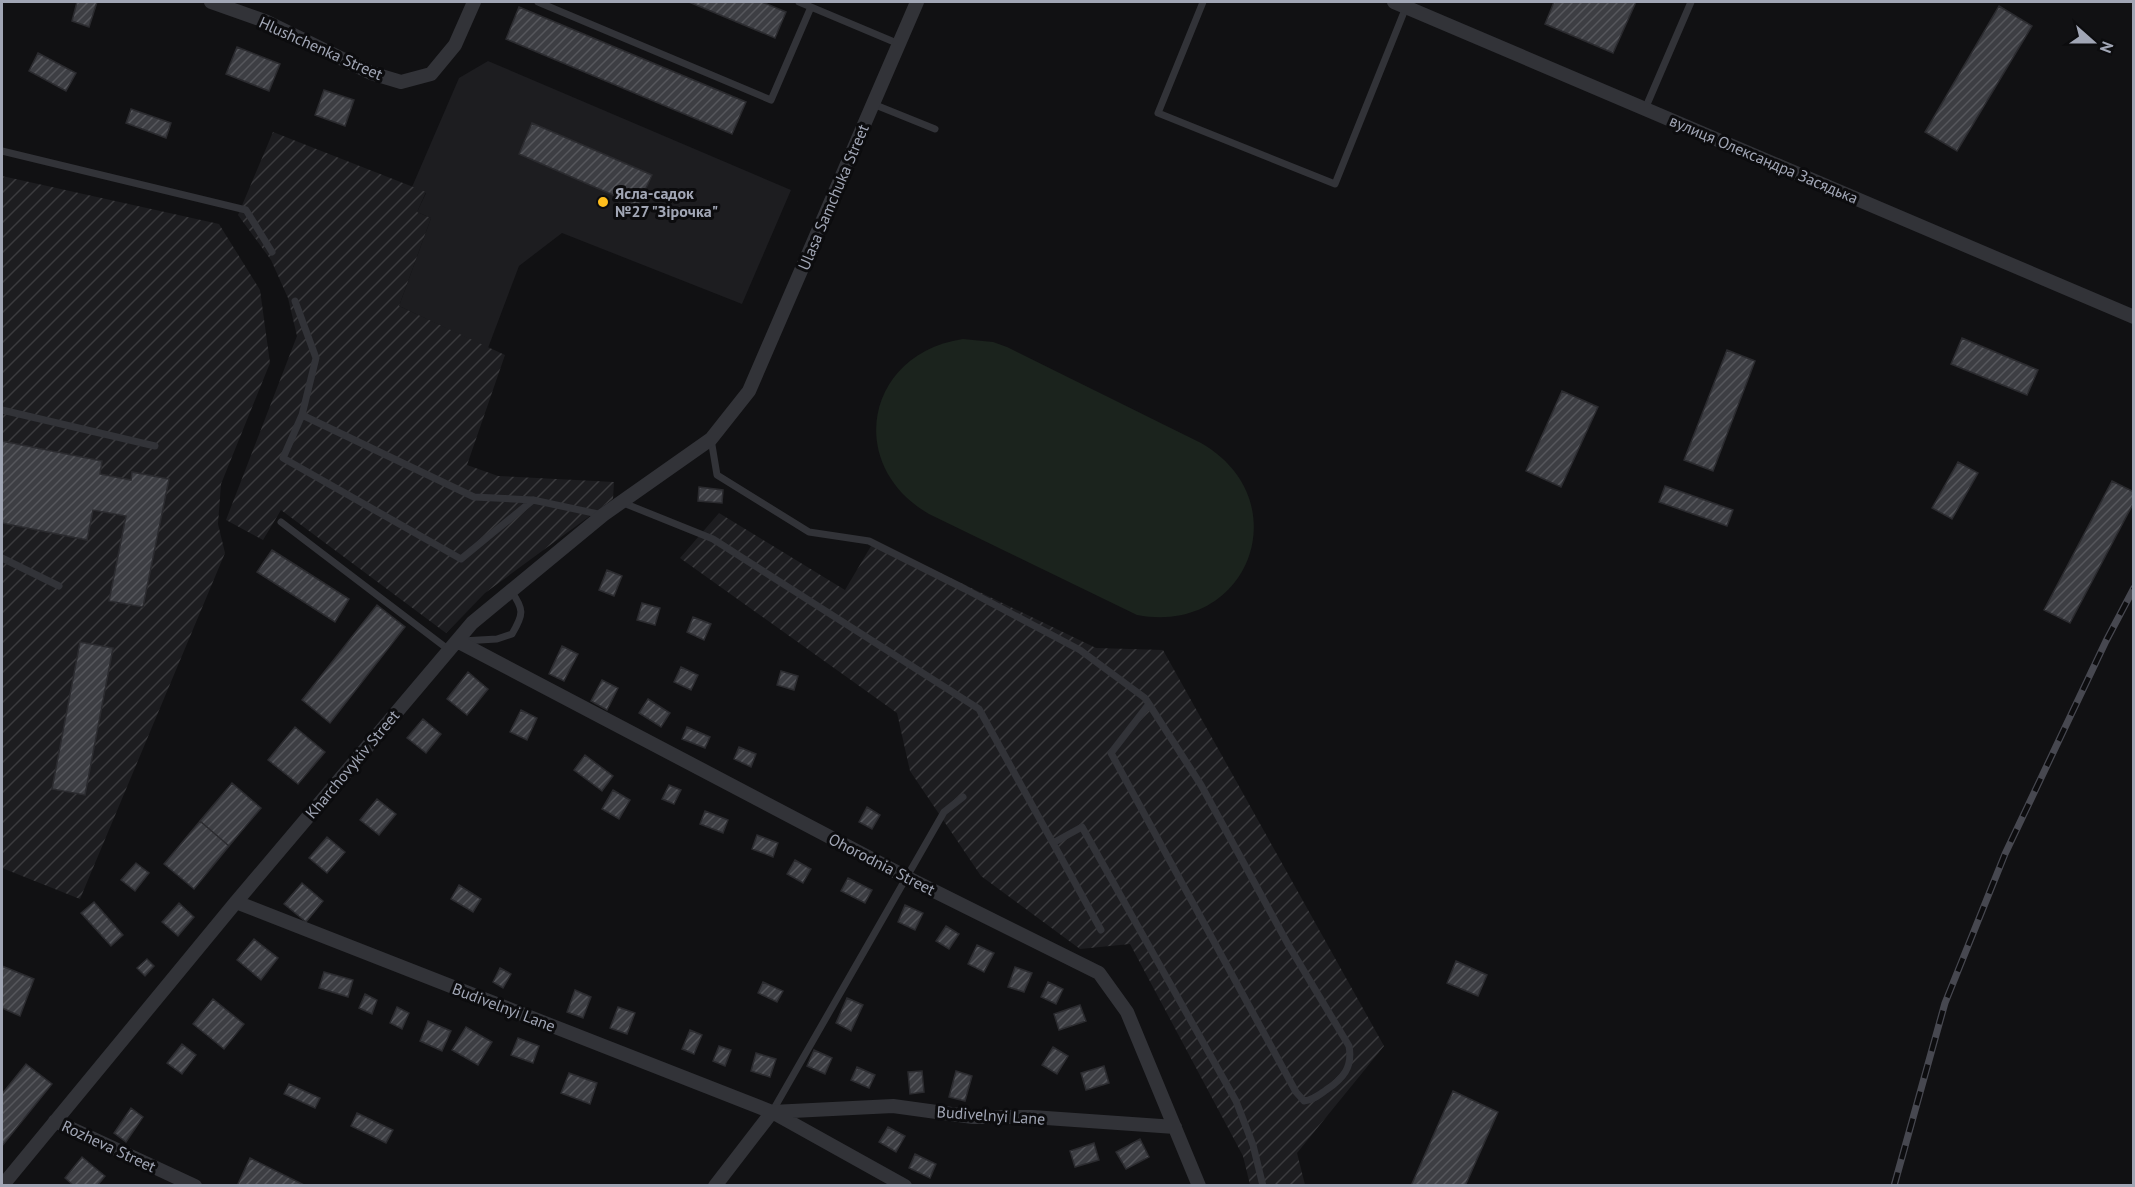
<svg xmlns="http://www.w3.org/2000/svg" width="2135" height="1187" viewBox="0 0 2135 1187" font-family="'PT Sans',sans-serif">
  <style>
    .built { fill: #1d1d20 }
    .industrial { fill: url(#industrial-furrows) }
    .green { fill: #1b231d }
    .building { fill: url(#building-hatch); stroke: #2b2b2f; stroke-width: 1.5 }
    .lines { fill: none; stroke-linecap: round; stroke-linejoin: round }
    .lane { stroke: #323338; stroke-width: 7 }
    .street { stroke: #323338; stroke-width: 14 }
    .rail-casing { stroke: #474850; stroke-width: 7 }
    .rail { stroke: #0c0c0e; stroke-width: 4.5; stroke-dasharray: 14; stroke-linecap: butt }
    .poi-dot { fill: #ffbe1d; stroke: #0c0c0e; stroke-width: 2 }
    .labels { text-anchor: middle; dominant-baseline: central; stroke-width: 6; stroke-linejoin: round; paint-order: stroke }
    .street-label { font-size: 16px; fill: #a1a6b5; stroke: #0c0c0e }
    .poi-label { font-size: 16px; font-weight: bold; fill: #a1a6b5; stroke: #0c0c0e; text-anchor: start }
  </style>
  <defs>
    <pattern id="industrial-furrows" width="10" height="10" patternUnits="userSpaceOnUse" patternTransform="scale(1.5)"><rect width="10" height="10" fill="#1d1d20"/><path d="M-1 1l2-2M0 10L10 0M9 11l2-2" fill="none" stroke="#3b3b3e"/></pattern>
    <pattern id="building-hatch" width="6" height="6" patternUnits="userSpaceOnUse" patternTransform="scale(1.5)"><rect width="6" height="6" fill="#3d3e43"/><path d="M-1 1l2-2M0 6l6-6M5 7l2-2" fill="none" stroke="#56575c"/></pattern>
  </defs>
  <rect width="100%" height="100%" fill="#111113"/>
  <path class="built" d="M 488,61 L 791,190 L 742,304 L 562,233 L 519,266 L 488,348 L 399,306 L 431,218 L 417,212 L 426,193 L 412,187 L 459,78 Z"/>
  <path class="industrial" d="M 273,132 L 426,192 L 417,212 L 431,218 L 399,306 L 505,355 L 467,465 L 498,476 L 614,482 L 613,499 L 485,593 L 446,633 L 281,510 L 263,540 L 226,520 L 297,336 L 288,298 L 271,260 L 238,215 Z
    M 2,176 L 219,224 L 260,290 L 270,363 L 221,484 L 218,524 L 225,553 L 80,899 L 2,868 Z
    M 719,513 L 845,590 L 874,541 L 1096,648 L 1163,650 L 1384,1046 L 1297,1153 L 1305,1185 L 1250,1185 L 1243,1156 L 1130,944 L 1080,949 L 981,876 L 910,771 L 897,713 L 680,558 Z"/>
  <path class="green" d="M 963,339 L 993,342 L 1007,347 L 1201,443 C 1300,500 1249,636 1137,615 L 929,514 C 844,465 866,353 963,339 Z"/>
  <path class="building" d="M 77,2 L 97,2 L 89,27 L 72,21 Z
    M 689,2 L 762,2 L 786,12 L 775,38 Z
    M 1554,2 L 1636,2 L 1613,53 L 1545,24 Z
    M 1999,6 L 2032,26 L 1957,151 L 1925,132 Z
    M 519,7 L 746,102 L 732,134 L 506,39 Z
    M 237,47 L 280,64 L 269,91 L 226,74 Z
    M 38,53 L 76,73 L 66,91 L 29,71 Z
    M 324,90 L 354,100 L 345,126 L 315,115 Z
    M 131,109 L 171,123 L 166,138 L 126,123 Z
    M 532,123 L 652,175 L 638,206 L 519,154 Z
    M 1962,338 L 2038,370 L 2027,395 L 1951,364 Z
    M 1727,350 L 1755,361 L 1713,471 L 1684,460 Z
    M 1562,391 L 1598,407 L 1561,487 L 1526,471 Z
    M 2,441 L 102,461 L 100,474 L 131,480 L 132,472 L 169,479 L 143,607 L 109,601 L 126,516 L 93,510 L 87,540 L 2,523 Z
    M 1958,462 L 1978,473 L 1952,519 L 1932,508 Z
    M 2112,481 L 2134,492 L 2134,502 L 2070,623 L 2044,610 Z
    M 1665,486 L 1733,510 L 1727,526 L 1659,502 Z
    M 699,487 L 723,490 L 722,503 L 698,501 Z
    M 272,550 L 349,599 L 335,622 L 257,572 Z
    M 607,570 L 622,576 L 614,596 L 599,590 Z
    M 642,603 L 660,608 L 655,625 L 637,620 Z
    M 377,605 L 405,627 L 330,723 L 302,700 Z
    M 693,617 L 711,624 L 704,640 L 687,632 Z
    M 80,642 L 113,648 L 85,795 L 52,789 Z
    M 562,646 L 578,654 L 564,681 L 549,674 Z
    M 681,667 L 698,675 L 691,690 L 674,682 Z
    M 781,671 L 798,676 L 794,690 L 777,685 Z
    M 468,672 L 488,689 L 467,715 L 447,699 Z
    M 602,680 L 618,688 L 607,710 L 591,701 Z
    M 648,699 L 670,713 L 661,727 L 639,713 Z
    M 521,710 L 537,718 L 527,740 L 510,732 Z
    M 423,719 L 441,734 L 426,753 L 407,738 Z
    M 295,727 L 325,752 L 298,784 L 268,760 Z
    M 687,727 L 710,737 L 705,748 L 682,739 Z
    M 739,747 L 756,754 L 751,767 L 734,759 Z
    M 585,755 L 613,776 L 602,791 L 574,770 Z
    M 232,783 L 261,808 L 229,846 L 200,821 Z
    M 669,785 L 681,790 L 674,804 L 662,799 Z
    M 613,790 L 630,800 L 619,819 L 602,809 Z
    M 377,799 L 396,814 L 379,835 L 360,820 Z
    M 867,807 L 880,815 L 872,829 L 859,822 Z
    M 705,811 L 728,820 L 723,833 L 700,824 Z
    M 200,821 L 229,846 L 194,889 L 164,864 Z
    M 757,835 L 778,843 L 773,857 L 752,849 Z
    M 327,837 L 345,852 L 327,873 L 309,858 Z
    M 795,860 L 811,869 L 803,883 L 787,874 Z
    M 136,863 L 149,873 L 135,891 L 121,880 Z
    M 848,878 L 872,890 L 865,903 L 841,891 Z
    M 302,883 L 323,901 L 306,922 L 284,904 Z
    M 459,885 L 481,899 L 473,912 L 451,899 Z
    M 94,902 L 123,935 L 111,946 L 81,913 Z
    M 179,903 L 194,917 L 178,936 L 162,922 Z
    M 905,905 L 923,913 L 915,930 L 898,922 Z
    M 946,926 L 959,934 L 949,949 L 936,941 Z
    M 254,939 L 278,958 L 261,980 L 237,960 Z
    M 977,945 L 994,953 L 984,972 L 968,964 Z
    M 147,959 L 154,966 L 145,976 L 137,968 Z
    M 1456,961 L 1487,975 L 1478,996 L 1447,983 Z
    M 2,966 L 34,979 L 20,1016 L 2,1008 Z
    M 1015,967 L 1032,973 L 1024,992 L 1008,987 Z
    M 500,968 L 511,974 L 503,988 L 493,982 Z
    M 324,972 L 353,980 L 348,997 L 319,988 Z
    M 763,982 L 783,991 L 777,1002 L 758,993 Z
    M 1048,982 L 1063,989 L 1056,1004 L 1041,997 Z
    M 575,990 L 591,997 L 583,1018 L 567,1012 Z
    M 365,994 L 377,1000 L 372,1014 L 359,1008 Z
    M 847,998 L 863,1005 L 851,1031 L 836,1023 Z
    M 213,999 L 244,1024 L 224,1049 L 193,1024 Z
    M 1080,1005 L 1086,1021 L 1059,1030 L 1054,1014 Z
    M 397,1007 L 409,1013 L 402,1029 L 390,1023 Z
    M 618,1007 L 635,1013 L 627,1034 L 610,1028 Z
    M 428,1021 L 451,1031 L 442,1051 L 420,1041 Z
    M 466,1027 L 492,1042 L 478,1065 L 452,1050 Z
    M 690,1030 L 702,1035 L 694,1054 L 682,1049 Z
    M 518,1038 L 539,1046 L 533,1063 L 511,1055 Z
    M 182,1044 L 196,1055 L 182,1074 L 167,1063 Z
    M 719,1046 L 731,1050 L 725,1066 L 713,1061 Z
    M 1053,1047 L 1068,1056 L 1057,1074 L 1042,1065 Z
    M 814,1050 L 832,1058 L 825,1074 L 807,1066 Z
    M 756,1053 L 776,1059 L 770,1077 L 751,1071 Z
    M 26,1064 L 52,1084 L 2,1146 L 2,1094 Z
    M 1104,1066 L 1109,1083 L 1086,1090 L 1081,1073 Z
    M 857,1067 L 875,1075 L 869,1088 L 851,1080 Z
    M 922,1071 L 924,1092 L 910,1094 L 908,1072 Z
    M 956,1071 L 972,1076 L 965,1101 L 949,1097 Z
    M 569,1073 L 597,1083 L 590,1104 L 561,1093 Z
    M 289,1084 L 320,1098 L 315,1108 L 284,1094 Z
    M 1453,1091 L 1498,1112 L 1465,1186 L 1411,1186 Z
    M 131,1108 L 143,1117 L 126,1142 L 114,1133 Z
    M 357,1113 L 393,1130 L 386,1143 L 351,1126 Z
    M 888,1127 L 905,1136 L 896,1152 L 879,1142 Z
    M 1140,1139 L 1149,1157 L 1126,1169 L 1116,1152 Z
    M 1094,1143 L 1099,1160 L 1075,1167 L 1070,1151 Z
    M 915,1154 L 936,1164 L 930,1178 L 909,1168 Z
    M 82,1157 L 105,1176 L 97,1186 L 74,1186 L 65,1178 Z
    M 250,1158 L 306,1186 L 237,1186 Z"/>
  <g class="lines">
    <path class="lane" d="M 538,2 L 771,100 L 811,7 L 899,44
      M 799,2 L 811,7
      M 1203,2 L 1158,113 L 1335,184 L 1406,7
      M 873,104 L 935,129
      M 1645,109 L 1691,2
      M 2,151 L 246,210 L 272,252
      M 295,301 L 316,358 L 302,415 L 474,497 L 533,500 L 603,515
      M 2,410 L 155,446
      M 302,415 L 283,458 L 461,559 L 533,500
      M 711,439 L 717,475 L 809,532 L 869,541 L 965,589 L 1080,650 L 1145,698 L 1149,704 L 1201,785 L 1289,946 L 1349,1046 C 1353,1067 1343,1079 1326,1090 C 1319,1095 1313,1100 1304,1101 L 1296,1092 L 1111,753 L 1149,704
      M 621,502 L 713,539 L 979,709 L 1101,930
      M 281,522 L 449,650
      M 2,558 L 59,586
      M 462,641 L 497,639 L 512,634 C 524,614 524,609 511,591
      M 1053,843 L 1082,827 L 1236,1101 L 1253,1145 L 1263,1186
      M 772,1112 L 944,812 L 963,797"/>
    <path class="street" d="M 211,2 L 265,21 L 371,73 L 401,82 L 431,74 L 455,45 L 474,2
      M 1394,2 L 2134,317
      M 457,641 L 906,877 L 1099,973 L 1127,1012 L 1199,1186
      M 236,902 L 772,1112 L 905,1186
      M 55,1121 L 195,1186
      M 2,1186 L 236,902 L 472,623 L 603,515 L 711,439 L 749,391 L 917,2
      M 715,1186 L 772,1112 L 893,1106 L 973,1117 L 1032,1117 L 1175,1127"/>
    <defs>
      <path id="rail" d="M 1894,1186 L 1945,1003 L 2005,854 L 2106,641 L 2134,588"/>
    </defs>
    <use href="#rail" class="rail-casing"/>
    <use href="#rail" class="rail"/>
  </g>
  <circle class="poi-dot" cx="603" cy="202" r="6"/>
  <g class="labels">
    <g class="street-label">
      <text transform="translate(321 48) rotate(24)">Hlushchenka Street</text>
      <text transform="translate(1764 159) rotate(23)">вулиця Олександра Засядька</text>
      <text transform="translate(833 197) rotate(-67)">Ulasa Samchuka Street</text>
      <text transform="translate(352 764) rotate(-50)">Kharchovykiv Street</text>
      <text transform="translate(882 864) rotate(27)">Ohorodnia Street</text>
      <text transform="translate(504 1007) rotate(21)">Budivelnyi Lane</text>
      <text transform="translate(991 1115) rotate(4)">Budivelnyi Lane</text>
      <text transform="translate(109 1146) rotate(25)">Rozheva Street</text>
    </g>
    <g class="poi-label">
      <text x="615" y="193">Ясла-садок<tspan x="615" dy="18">№27 "Зірочка"</tspan></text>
    </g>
  </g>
  <rect width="2135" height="1187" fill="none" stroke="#a1a6b5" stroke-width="6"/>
  <g transform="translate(2093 42) rotate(111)" stroke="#0c0c0e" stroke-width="4.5" paint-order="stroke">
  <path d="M0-4.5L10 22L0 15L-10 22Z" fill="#a1a6b5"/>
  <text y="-9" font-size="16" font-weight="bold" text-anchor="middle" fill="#a1a6b5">N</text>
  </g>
</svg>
